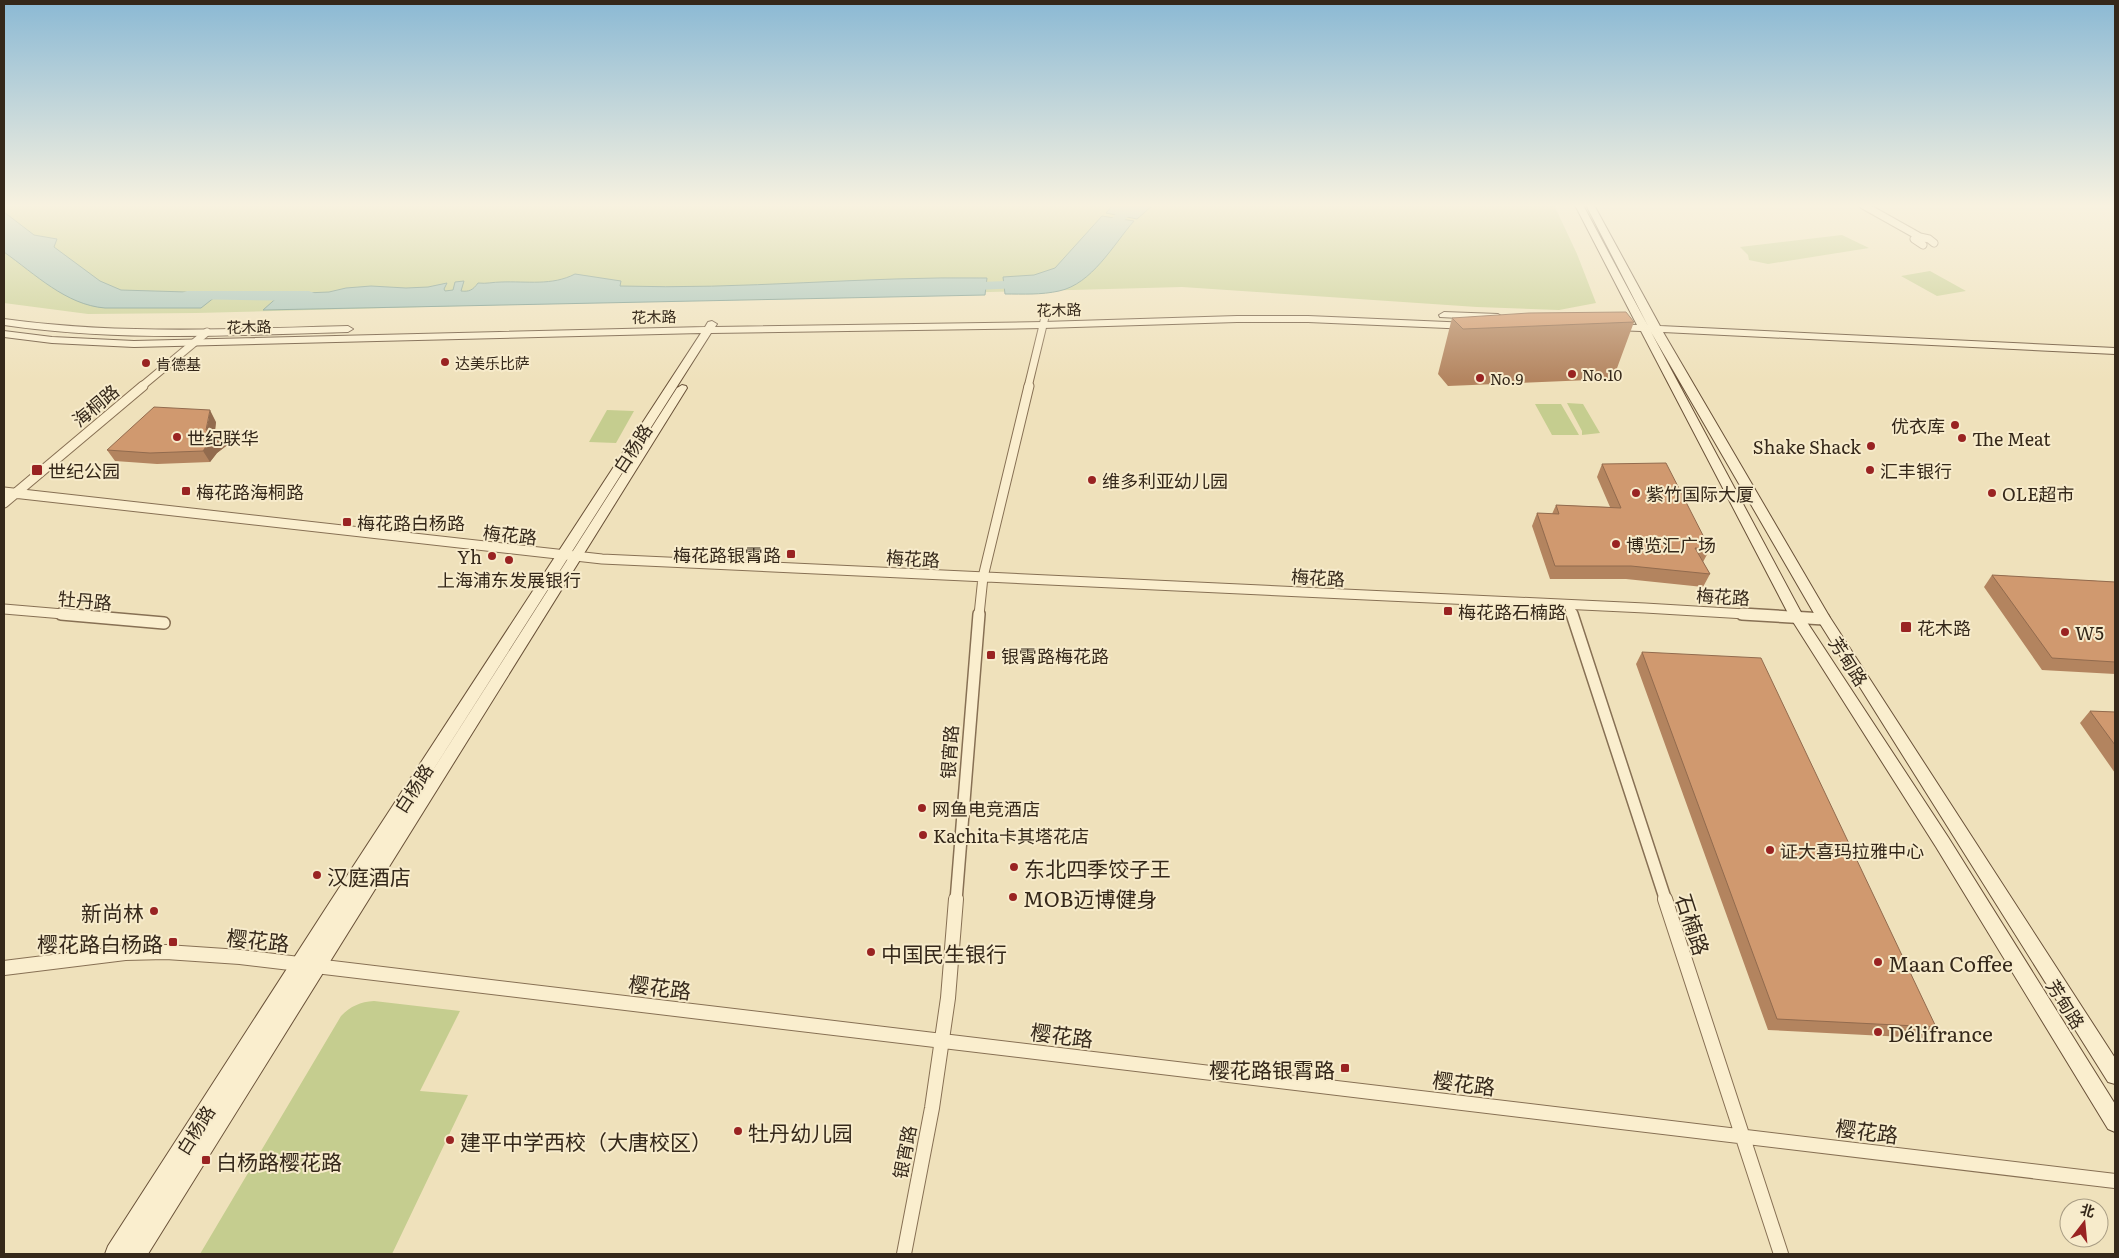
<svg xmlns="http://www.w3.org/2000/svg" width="2119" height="1258" viewBox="0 0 2119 1258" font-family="Literata,'Noto Sans SC',serif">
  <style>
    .green { fill: #c5cd8f }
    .water { fill: #a0c0b7; stroke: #678d84 }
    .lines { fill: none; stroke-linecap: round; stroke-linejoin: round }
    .river { fill: #a0c0b7; fill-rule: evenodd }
    .minor-far3-casing { stroke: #877054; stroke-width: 9 }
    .minor-far2-casing { stroke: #877054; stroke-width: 11 }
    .minor-far1-casing { stroke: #877054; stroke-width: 14 }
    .minor-casing { stroke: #877054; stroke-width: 16 }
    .secondary-casing { stroke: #695138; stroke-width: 2 }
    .minor-far3 { stroke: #faeece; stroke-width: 7 }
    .minor-far2 { stroke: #faeece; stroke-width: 9 }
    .minor-far1 { stroke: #faeece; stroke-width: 11 }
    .minor { stroke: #faeece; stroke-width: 14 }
    .secondary { fill: #faeece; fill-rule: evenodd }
    .wall { fill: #b3845f }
    .shaded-wall { fill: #926b4e }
    .building { fill: #d0996f; stroke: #926b4e }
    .poi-dot { fill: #992322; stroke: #f7ebcb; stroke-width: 2 }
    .labels { text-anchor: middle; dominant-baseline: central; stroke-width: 4; stroke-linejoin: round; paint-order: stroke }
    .far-street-label { font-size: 15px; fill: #35281a; stroke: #f7ebcb }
    .far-poi-label { font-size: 15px; fill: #35281a; stroke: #f7ebcb; text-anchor: start }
    .street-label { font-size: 18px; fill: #35281a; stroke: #f7ebcb }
    .poi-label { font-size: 18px; fill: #35281a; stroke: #f7ebcb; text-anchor: start }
    .near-poi-label { font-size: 21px; fill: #35281a; stroke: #f7ebcb; text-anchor: start }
    .near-street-label { font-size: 21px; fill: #35281a; stroke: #f7ebcb }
  </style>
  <rect width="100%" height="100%" fill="#efe1bb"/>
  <path class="green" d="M 4,205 L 1554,205 L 1577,254 L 1596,303 L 1559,310 L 1477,307 L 1182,287 L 196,313 L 88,314 L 4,303 Z
    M 1842,235 L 1869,248 L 1768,264 L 1749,260 L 1748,255 L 1740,247 Z
    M 1930,271 L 1966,291 L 1937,296 L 1901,276 Z
    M 1567,403 L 1583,404 L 1600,433 L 1582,435 L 1582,431 Z
    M 1535,404 L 1561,404 L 1579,435 L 1552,435 Z
    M 607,410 L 634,411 L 616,443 L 589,442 Z
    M 374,1001 L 460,1011 L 420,1091 L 468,1095 L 392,1254 L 200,1254 L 341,1016 C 351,1006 360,1002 374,1001 Z"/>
  <path class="water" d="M 1113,205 L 1153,205 L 1137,219 L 1106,213 Z
    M 4,212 L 34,235 L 57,239 L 54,247 L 100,281 L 121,290 L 220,293 L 201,308 L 105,308 C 66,305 35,274 4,252 Z
    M 1102,216 L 1134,221 C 1113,245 1092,284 1059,291 C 1041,295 1023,294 1005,294 L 1003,277 L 1034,275 L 1055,268 Z
    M 575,274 L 621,281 L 620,286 C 742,290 864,276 987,278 L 985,295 L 263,310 L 281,294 L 329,292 L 346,288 L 371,286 L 406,288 L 428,287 L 447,283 L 444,289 L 445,291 L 453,290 L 455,282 L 464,281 L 461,291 C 469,292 473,290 478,283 C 487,284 493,282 501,282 C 527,281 552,286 575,274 Z"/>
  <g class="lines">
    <path class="river" d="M 1124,205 L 1138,205 L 1104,244 L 1094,244 L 1092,241 L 1094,238 Z
      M 1031,280 L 1036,281 L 1038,284 L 1036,287 L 957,291 L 952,290 L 950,287 L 952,284 L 957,283 Z
      M 187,291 L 309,291 L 314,293 L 317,296 L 314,299 L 309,301 L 182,299 L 179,296 L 182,293 Z"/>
    <defs>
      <path id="minor-far3" d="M 1863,205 L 1920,237 L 1914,239 L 1923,245
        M 1920,237 L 1929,239 L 1934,243
        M 141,387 L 207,332
        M 1028,387 L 1045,317"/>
      <path id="minor-far2" d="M 4,492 L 602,559 L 1645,608 L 1762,615
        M 4,503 L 143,386
        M 1569,605 L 1572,615
        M 4,609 L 75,615
        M 979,615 L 983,577 L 1029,386"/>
      <path id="minor-far1" d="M 61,614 L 164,623
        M 1572,614 L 1666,901
        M 1742,614 L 1824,619
        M 956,901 L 979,614"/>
      <path id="minor" d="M 1665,899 L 1781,1254
        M 4,968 L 125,953 L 166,952 L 240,957 L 2115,1181
        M 904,1254 L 932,1108 L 948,998 L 956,899"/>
      <path id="secondary" d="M 1575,205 L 1583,205 L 1648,326 L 1586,205 L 1594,205 L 1660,326 L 2115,348 L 2115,354 L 1663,332 L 1829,616 L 2115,1058 L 2115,1084 L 2108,1082 L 1819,622 L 1651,332 L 1803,616 L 1948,837 L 2115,1104 L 2115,1132 L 2108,1129 L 1936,847 L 1790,617 L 1641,331 L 1614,330 L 1609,327 L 1614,324 L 1637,325 Z
        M 1444,312 L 1498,314 L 1503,317 L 1498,320 L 1440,317 L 1439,315 Z
        M 1237,316 L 1308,316 L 1470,323 L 1475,326 L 1470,329 L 1308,322 L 1237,322 L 1043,328 L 711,333 L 419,792 L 677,388 L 682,385 L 686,386 L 687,388 L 148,1254 L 105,1254 L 108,1246 L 328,905 L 701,333 L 134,347 L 52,343 L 4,337 L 4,331 L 52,337 L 134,341 L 705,327 L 708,322 L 712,321 L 717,324 L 715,327 L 1043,322 Z
        M 4,319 C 119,335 233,329 348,326 L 353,329 L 348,332 C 233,335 118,342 4,325 Z"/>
    </defs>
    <use href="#minor-far3" class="minor-far3-casing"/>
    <use href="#minor-far2" class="minor-far2-casing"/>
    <use href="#minor-far1" class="minor-far1-casing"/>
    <use href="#minor" class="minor-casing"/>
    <use href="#secondary" class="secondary-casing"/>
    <use href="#minor-far3" class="minor-far3"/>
    <use href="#minor-far2" class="minor-far2"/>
    <use href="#minor-far1" class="minor-far1"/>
    <use href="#minor" class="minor"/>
    <use href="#secondary" class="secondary"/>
  </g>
  <path class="wall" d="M 1452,318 L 1634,322 L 1613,379 L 1448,386 L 1438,374 Z
    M 216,422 L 215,430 L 223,431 L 230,443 L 217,453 L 210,462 L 157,464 L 115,461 L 107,450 Z
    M 1602,464 L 1710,549 L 1703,562 L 1710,574 L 1703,587 L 1626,579 L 1550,579 L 1532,526 L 1537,513 L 1552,514 L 1556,505 L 1610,507 L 1597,477 Z
    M 1992,575 L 2115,582 L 2115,674 L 2042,670 L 1984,587 Z
    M 1642,652 L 1936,1027 L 1924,1038 L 1768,1030 L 1636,664 Z
    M 2090,711 L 2115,712 L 2115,773 L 2080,723 Z"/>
  <path class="shaded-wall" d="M 210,410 L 216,422 L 214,439 L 223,431 L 230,443 L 217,453 L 210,462 L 203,451 Z"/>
  <path class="building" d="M 1626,312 L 1634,322 L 1463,329 L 1452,318 L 1529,313 Z
    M 154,407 L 210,410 L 206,430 L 223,431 L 210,441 L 203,451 L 150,453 L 107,450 Z
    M 1666,463 L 1710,549 L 1695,548 L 1710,574 L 1631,566 L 1555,566 L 1537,513 L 1559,514 L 1556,505 L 1621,508 L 1602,464 Z
    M 1992,575 L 2115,582 L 2115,662 L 2052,658 Z
    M 1642,652 L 1761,658 L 1936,1027 L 1777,1019 Z
    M 2090,711 L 2115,712 L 2115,745 Z"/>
  <linearGradient id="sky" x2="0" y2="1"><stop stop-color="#8bb9d4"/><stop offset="0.54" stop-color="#f8f2e0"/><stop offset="1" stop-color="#f8f2e0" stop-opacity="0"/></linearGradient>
  <rect width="2119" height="381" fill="url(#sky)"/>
  <g class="poi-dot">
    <circle cx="445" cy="362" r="5"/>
    <circle cx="146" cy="363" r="5"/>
    <circle cx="1572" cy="374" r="5"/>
    <circle cx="1480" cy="378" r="5"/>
    <circle cx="1955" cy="425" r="5"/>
    <circle cx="177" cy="437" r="5"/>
    <circle cx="1962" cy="438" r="5"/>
    <circle cx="1871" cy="446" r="5"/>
    <rect x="31" y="464" width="12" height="12" rx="2.5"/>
    <circle cx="1870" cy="470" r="5"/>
    <circle cx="1092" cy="480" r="5"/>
    <rect x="181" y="486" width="10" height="10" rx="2.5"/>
    <circle cx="1636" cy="493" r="5"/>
    <circle cx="1992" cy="493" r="5"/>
    <rect x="342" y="517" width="10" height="10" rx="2.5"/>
    <circle cx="1616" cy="544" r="5"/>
    <rect x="786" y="549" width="10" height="10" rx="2.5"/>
    <circle cx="492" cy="556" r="5"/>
    <circle cx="509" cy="560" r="5"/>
    <rect x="1443" y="606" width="10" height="10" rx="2.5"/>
    <rect x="1900" y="621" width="12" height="12" rx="2.5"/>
    <circle cx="2065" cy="632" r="5"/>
    <rect x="986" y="650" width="10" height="10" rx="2.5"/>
    <circle cx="922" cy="808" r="5"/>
    <circle cx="923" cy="835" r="5"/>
    <circle cx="1770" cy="850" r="5"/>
    <circle cx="1014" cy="867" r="5"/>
    <circle cx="317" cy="875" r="5"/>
    <circle cx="1013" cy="897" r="5"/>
    <circle cx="154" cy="911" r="5"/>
    <rect x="168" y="937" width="10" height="10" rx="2.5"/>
    <circle cx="871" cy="952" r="5"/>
    <circle cx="1878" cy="962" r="5"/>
    <circle cx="1878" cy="1032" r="5"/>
    <rect x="1340" y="1063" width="10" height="10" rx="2.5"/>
    <circle cx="738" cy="1131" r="5"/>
    <circle cx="450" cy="1140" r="5"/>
    <rect x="201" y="1155" width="10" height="10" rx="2.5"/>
  </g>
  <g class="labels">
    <g class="far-street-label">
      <text transform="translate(1059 309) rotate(-1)">花木路</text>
      <text transform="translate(654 316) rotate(-1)">花木路</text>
      <text transform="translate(249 326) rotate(-1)">花木路</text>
    </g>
    <g class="far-poi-label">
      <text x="455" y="362">达美乐比萨</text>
      <text x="156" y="363">肯德基</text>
      <text x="1582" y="374">No.10</text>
      <text x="1490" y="378">No.9</text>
    </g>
    <g class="street-label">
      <text transform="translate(95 405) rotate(-40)">海桐路</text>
      <text transform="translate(632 448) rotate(-57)">白杨路</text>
      <text transform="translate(510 534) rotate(6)">梅花路</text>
      <text transform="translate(913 558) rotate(3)">梅花路</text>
      <text transform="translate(1318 577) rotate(3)">梅花路</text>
      <text transform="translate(1723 596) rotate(3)">梅花路</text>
      <text transform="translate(85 600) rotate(5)">牡丹路</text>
      <text transform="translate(1849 661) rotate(57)">芳甸路</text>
      <text transform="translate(949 752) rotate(-86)">银宵路</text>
      <text transform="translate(413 788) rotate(-57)">白杨路</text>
      <text transform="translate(2066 1004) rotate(58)">芳甸路</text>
      <text transform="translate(195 1130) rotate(-58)">白杨路</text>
      <text transform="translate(904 1152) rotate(-79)">银宵路</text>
    </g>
    <g class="poi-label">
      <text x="1945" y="425" text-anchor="end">优衣库</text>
      <text x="187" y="437">世纪联华</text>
      <text x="1972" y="438">The Meat</text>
      <text x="1861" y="446" text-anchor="end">Shake Shack</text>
      <text x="48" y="470">世纪公园</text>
      <text x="1880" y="470">汇丰银行</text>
      <text x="1102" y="480">维多利亚幼儿园</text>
      <text x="196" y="491">梅花路海桐路</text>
      <text x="1646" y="493">紫竹国际大厦</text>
      <text x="2002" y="493">OLE超市</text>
      <text x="357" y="522">梅花路白杨路</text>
      <text x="1626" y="544">博览汇广场</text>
      <text x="781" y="554" text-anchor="end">梅花路银霄路</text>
      <text x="482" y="556" text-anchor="end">Yh</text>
      <text x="509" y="579" text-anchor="middle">上海浦东发展银行</text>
      <text x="1458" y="611">梅花路石楠路</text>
      <text x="1917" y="627">花木路</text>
      <text x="2075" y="632">W5</text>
      <text x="1001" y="655">银霄路梅花路</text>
      <text x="932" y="808">网鱼电竞酒店</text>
      <text x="933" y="835">Kachita卡其塔花店</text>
      <text x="1780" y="850">证大喜玛拉雅中心</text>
    </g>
    <g class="near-poi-label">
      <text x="1024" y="867">东北四季饺子王</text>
      <text x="327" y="875">汉庭酒店</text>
      <text x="1023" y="897">MOB迈博健身</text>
      <text x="144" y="911" text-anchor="end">新尚林</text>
      <text x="163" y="942" text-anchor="end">樱花路白杨路</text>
      <text x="881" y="952">中国民生银行</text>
      <text x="1888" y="962">Maan Coffee</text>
      <text x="1888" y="1032">Délifrance</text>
      <text x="1335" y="1068" text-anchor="end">樱花路银霄路</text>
      <text x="748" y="1131">牡丹幼儿园</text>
      <text x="460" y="1140">建平中学西校（大唐校区）</text>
      <text x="216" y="1160">白杨路樱花路</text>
    </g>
    <g class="near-street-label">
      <text transform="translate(1694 924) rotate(72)">石楠路</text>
      <text transform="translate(258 939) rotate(6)">樱花路</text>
      <text transform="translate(660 986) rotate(7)">樱花路</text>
      <text transform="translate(1062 1034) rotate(7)">樱花路</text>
      <text transform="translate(1464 1082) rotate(7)">樱花路</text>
      <text transform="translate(1867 1130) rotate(7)">樱花路</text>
    </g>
  </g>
  <rect width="2119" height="1258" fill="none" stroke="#35281a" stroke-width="10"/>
  <g transform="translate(2084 1223) rotate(16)"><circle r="24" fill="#f7ebcb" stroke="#a99d84"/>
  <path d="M0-4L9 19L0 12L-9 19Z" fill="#992322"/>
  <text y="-8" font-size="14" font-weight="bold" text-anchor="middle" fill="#35281a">北</text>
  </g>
</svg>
